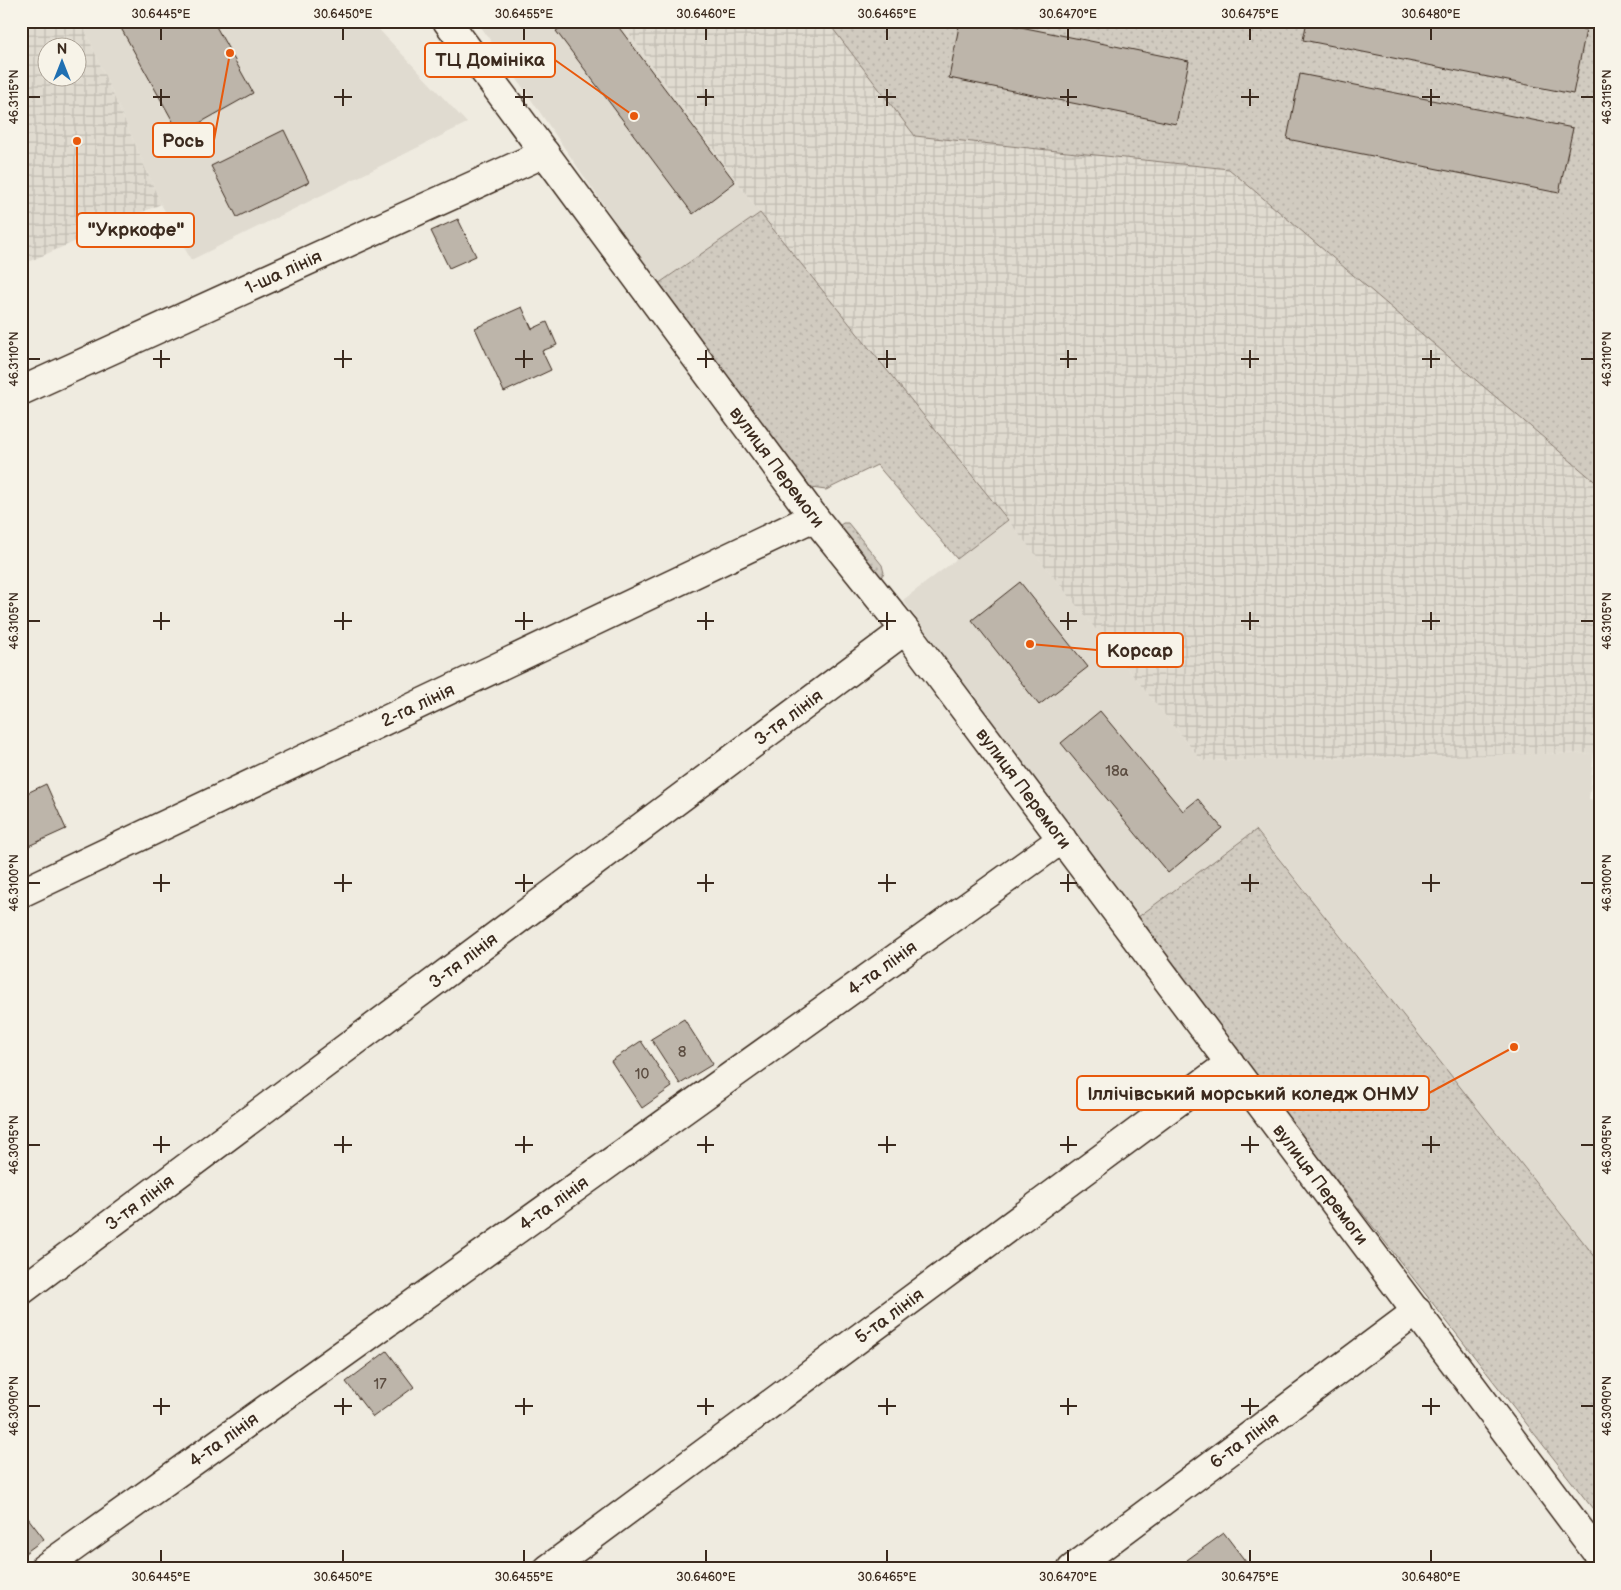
<svg xmlns="http://www.w3.org/2000/svg" width="1621" height="1590" viewBox="0 0 1621 1590" font-family="'Balsamiq Sans',sans-serif">
  <style>
    .built { fill: #e0dbd0 }
    .industrial { fill: url(#industrial-grid); fill-rule: evenodd }
    .grass { fill: url(#grass-dots); stroke: #867a6f }
    .building { fill: #bdb5aa; stroke: #3b2a1e }
    .lines { fill: none; stroke-linecap: round; stroke-linejoin: round }
    .street-casing { stroke: #3b2a1e; stroke-width: 31 }
    .secondary-casing { stroke: #3b2a1e; stroke-width: 31 }
    .street { stroke: #f7f3e8; stroke-width: 28 }
    .secondary { stroke: #f7f3e8; stroke-width: 28 }
    .ticks { fill: none; stroke: #3b2a1e; stroke-width: 2 }
    .labels { text-anchor: middle; dominant-baseline: central; stroke-width: 4; stroke-linejoin: round; paint-order: stroke }
    .number-label { font-size: 15px; fill: #5c4d41 }
    .street-label { font-size: 18px; fill: #3b2a1e; stroke: #f7f3e8 }
    .leader { fill: none; stroke: #e8590c; stroke-width: 2 }
    .callout-dot { fill: #e8590c; stroke: #f7f3e8; stroke-width: 2 }
    .callout { fill: #f7f3e8; stroke: #e8590c; stroke-width: 2 }
    .callout-label { font-size: 19px; text-anchor: middle; font-weight: bold; fill: #3b2a1e }
    .neatline { fill: none; stroke: #3b2a1e; stroke-width: 2 }
    .ticks-label { font-size: 12px; text-anchor: middle; fill: #3b2a1e }
  </style>
  <defs>
    <pattern id="industrial-grid" width="8" height="8" patternUnits="userSpaceOnUse" patternTransform="scale(1.25)"><rect width="8" height="8" fill="#e0dbd0"/><path d="M0 4h8M4 0v8" fill="none" stroke="#c1bcb2"/></pattern>
    <pattern id="grass-dots" width="8" height="8" patternUnits="userSpaceOnUse" patternTransform="scale(1.25)"><rect width="8" height="8" fill="#d1cbc0"/><path d="M2 2h.1M6 6h.1" fill="none" stroke="#b4aea5" stroke-width="1.8" stroke-linecap="round"/></pattern>
  </defs>
  <rect width="100%" height="100%" fill="#efebe0"/>
  <filter id="ink" filterUnits="userSpaceOnUse"><feTurbulence type="fractalNoise" baseFrequency=".02" numOctaves="2"/><feDisplacementMap in="SourceGraphic" scale="10" xChannelSelector="R" yChannelSelector="G"/><feConvolveMatrix kernelMatrix="1 2 1 2 8 2 1 2 1" color-interpolation-filters="sRGB"/></filter>
  <g filter="url(#ink)">
    <path class="built" d="M 81,21 L 371,21 L 467,123 L 191,260 L 161,204 Z
      M 477,21 L 620,21 L 760,213 L 658,284 Z
      M 1008,520 L 1202,761 L 1594,753 L 1589,800 L 1600,802 L 1600,1263 L 1257,830 L 1134,920 L 903,600 Z"/>
    <path class="industrial" d="M 21,21 L 81,21 L 161,204 L 21,265 ZM 48,48 L 78,48 L 78,78 L 48,78 Z
      M 620,21 L 827,21 L 915,136 L 1229,169 L 1600,486 L 1600,709 L 1594,753 L 1202,761 L 760,213 Z"/>
    <path class="grass" d="M 827,21 L 1600,21 L 1600,486 L 1229,169 L 915,136 Z
      M 760,213 L 1008,520 L 957,559 L 877,465 L 826,490 L 811,488 L 658,284 Z
      M 843,523 L 848,523 L 882,565 L 884,573 L 878,581 L 836,528 Z
      M 1256,830 L 1600,1263 L 1600,1518 L 1134,920 Z"/>
    <path class="building" d="M 117,21 L 213,21 L 253,93 L 180,134 Z
      M 567,21 L 614,21 L 735,182 L 693,214 L 556,31 L 568,23 Z
      M 960,21 L 991,21 L 1189,61 L 1176,124 L 949,78 Z
      M 1165,21 L 1191,21 L 1190,26 Z
      M 1307,21 L 1540,21 L 1586,30 L 1573,94 L 1303,40 Z
      M 1300,74 L 1573,128 L 1559,193 L 1287,139 Z
      M 284,130 L 309,182 L 237,217 L 211,166 Z
      M 458,219 L 476,256 L 449,268 L 431,231 Z
      M 522,307 L 532,329 L 547,322 L 557,345 L 542,351 L 551,370 L 504,392 L 475,328 Z
      M 1020,582 L 1088,667 L 1039,705 L 972,620 Z
      M 1100,711 L 1183,811 L 1198,799 L 1222,828 L 1168,873 L 1061,743 Z
      M 46,784 L 66,829 L 24,848 L 21,843 L 21,791 L 23,795 Z
      M 684,1019 L 713,1064 L 680,1084 L 651,1039 Z
      M 641,1041 L 672,1087 L 642,1108 L 611,1061 Z
      M 387,1351 L 414,1387 L 373,1417 L 346,1382 Z
      M 28,1518 L 44,1539 L 21,1556 L 21,1523 Z
      M 1224,1533 L 1246,1562 L 1237,1569 L 1193,1569 L 1187,1560 Z"/>
    <g class="lines">
      <defs>
        <g id="street">
          <path id="s1" d="M 21,391 L 545,153"/>
          <path id="s2" d="M 21,893 L 814,517"/>
          <path id="s3" d="M 21,1291 L 905,630"/>
          <path id="s4" d="M 43,1569 L 1062,839"/>
          <path id="s5" d="M 548,1569 L 1230,1063"/>
          <path id="s6" d="M 1072,1569 L 1417,1311"/>
        </g>
        <g id="secondary">
          <path id="s7" d="M 447,21 L 814,517 L 905,630 L 1600,1557"/>
        </g>
      </defs>
      <use href="#street" class="street-casing"/>
      <use href="#secondary" class="secondary-casing"/>
      <use href="#street" class="street"/>
      <use href="#secondary" class="secondary"/>
    </g>
  </g>
  <path class="ticks" d="M 161,28 L 161,40M 343,28 L 343,40M 524,28 L 524,40M 706,28 L 706,40M 887,28 L 887,40M 1068,28 L 1068,40M 1250,28 L 1250,40M 1431,28 L 1431,40M 161,89 L 161,106M 343,89 L 343,106M 524,89 L 524,106M 706,89 L 706,106M 887,89 L 887,106M 1068,89 L 1068,106M 1250,89 L 1250,106M 1431,89 L 1431,106M 28,97 L 40,97M 153,97 L 170,97M 334,97 L 352,97M 515,97 L 533,97M 697,97 L 714,97M 878,97 L 896,97M 1060,97 L 1077,97M 1241,97 L 1259,97M 1422,97 L 1440,97M 1581,97 L 1594,97M 161,350 L 161,368M 343,350 L 343,368M 524,350 L 524,368M 706,350 L 706,368M 887,350 L 887,368M 1068,350 L 1068,368M 1250,350 L 1250,368M 1431,350 L 1431,368M 28,359 L 40,359M 153,359 L 170,359M 334,359 L 352,359M 515,359 L 533,359M 697,359 L 714,359M 878,359 L 896,359M 1060,359 L 1077,359M 1241,359 L 1259,359M 1422,359 L 1440,359M 1581,359 L 1594,359M 161,612 L 161,630M 343,612 L 343,630M 524,612 L 524,630M 706,612 L 706,630M 887,612 L 887,630M 1068,612 L 1068,630M 1250,612 L 1250,630M 1431,612 L 1431,630M 28,621 L 40,621M 153,621 L 170,621M 334,621 L 352,621M 515,621 L 533,621M 697,621 L 714,621M 878,621 L 896,621M 1060,621 L 1077,621M 1241,621 L 1259,621M 1422,621 L 1440,621M 1581,621 L 1594,621M 161,874 L 161,892M 343,874 L 343,892M 524,874 L 524,892M 706,874 L 706,892M 887,874 L 887,892M 1068,874 L 1068,892M 1250,874 L 1250,892M 1431,874 L 1431,892M 28,883 L 40,883M 153,883 L 170,883M 334,883 L 352,883M 515,883 L 533,883M 697,883 L 714,883M 878,883 L 896,883M 1060,883 L 1077,883M 1241,883 L 1259,883M 1422,883 L 1440,883M 1581,883 L 1594,883M 161,1136 L 161,1153M 343,1136 L 343,1153M 524,1136 L 524,1153M 706,1136 L 706,1153M 887,1136 L 887,1153M 1068,1136 L 1068,1153M 1250,1136 L 1250,1153M 1431,1136 L 1431,1153M 28,1145 L 40,1145M 153,1145 L 170,1145M 334,1145 L 352,1145M 515,1145 L 533,1145M 697,1145 L 714,1145M 878,1145 L 896,1145M 1060,1145 L 1077,1145M 1241,1145 L 1259,1145M 1422,1145 L 1440,1145M 1581,1145 L 1594,1145M 161,1398 L 161,1415M 343,1398 L 343,1415M 524,1398 L 524,1415M 706,1398 L 706,1415M 887,1398 L 887,1415M 1068,1398 L 1068,1415M 1250,1398 L 1250,1415M 1431,1398 L 1431,1415M 28,1406 L 40,1406M 153,1406 L 170,1406M 334,1406 L 352,1406M 515,1406 L 533,1406M 697,1406 L 714,1406M 878,1406 L 896,1406M 1060,1406 L 1077,1406M 1241,1406 L 1259,1406M 1422,1406 L 1440,1406M 1581,1406 L 1594,1406M 161,1550 L 161,1562M 343,1550 L 343,1562M 524,1550 L 524,1562M 706,1550 L 706,1562M 887,1550 L 887,1562M 1068,1550 L 1068,1562M 1250,1550 L 1250,1562M 1431,1550 L 1431,1562"/>
  <g class="labels">
    <g class="number-label">
      <text x="1117" y="771">18а</text>
      <text x="682" y="1052">8</text>
      <text x="642" y="1074">10</text>
      <text x="380" y="1384">17</text>
    </g>
    <g class="street-label">
      <text stroke="none"><textPath href="#s1" startOffset="288">1-ша лінія</textPath></text>
      <text stroke="none"><textPath href="#s7" startOffset="555">вулиця Перемоги</textPath></text>
      <text stroke="none"><textPath href="#s2" startOffset="439">2-га лінія</textPath></text>
      <text stroke="none"><textPath href="#s3" startOffset="958">3-тя лінія</textPath></text>
      <text stroke="none"><textPath href="#s7" startOffset="960">вулиця Перемоги</textPath></text>
      <text stroke="none"><textPath href="#s3" startOffset="552">3-тя лінія</textPath></text>
      <text stroke="none"><textPath href="#s4" startOffset="1032">4-та лінія</textPath></text>
      <text stroke="none"><textPath href="#s7" startOffset="1455">вулиця Перемоги</textPath></text>
      <text stroke="none"><textPath href="#s3" startOffset="148">3-тя лінія</textPath></text>
      <text stroke="none"><textPath href="#s4" startOffset="628">4-та лінія</textPath></text>
      <text stroke="none"><textPath href="#s5" startOffset="425">5-та лінія</textPath></text>
      <text stroke="none"><textPath href="#s4" startOffset="222">4-та лінія</textPath></text>
      <text stroke="none"><textPath href="#s6" startOffset="215">6-та лінія</textPath></text>
    </g>
  </g>
  <path class="leader" d="M634 116L555 60M230 53L214 140M77 141L77 230M1030 644L1097 650M1514 1047L1429 1093"/>
  <g class="callout-dot">
    <circle cx="634" cy="116" r="5"/>
    <circle cx="230" cy="53" r="5"/>
    <circle cx="77" cy="141" r="5"/>
    <circle cx="1030" cy="644" r="5"/>
    <circle cx="1514" cy="1047" r="5"/>
  </g>
  <g class="callout">
    <rect x="425" y="43" width="130" height="34" rx="5"/>
    <rect x="153" y="123" width="61" height="34" rx="5"/>
    <rect x="77" y="213" width="117" height="34" rx="5"/>
    <rect x="1097" y="633" width="86" height="34" rx="5"/>
    <rect x="1077" y="1076" width="352" height="34" rx="5"/>
  </g>
  <g class="callout-label">
    <text x="490" y="66">ТЦ Домініка</text>
    <text x="183" y="147">Рось</text>
    <text x="136" y="236">"Укркофе"</text>
    <text x="1140" y="657">Корсар</text>
    <text x="1253" y="1100">Іллічівський морський коледж ОНМУ</text>
  </g>
  <rect width="1621" height="1590" fill="none" stroke="#f7f3e8" stroke-width="55"/>
  <g transform="translate(62 62)"><circle r="24" fill="#f7f3e8" stroke="#aca397"/>
  <path d="M0-4L9 19L0 12L-9 19Z" fill="#1f6fb2"/>
  <text y="-8" font-size="14" font-weight="bold" text-anchor="middle" fill="#3b2a1e">N</text>
  </g>
  <rect x="28" y="28" width="1566" height="1534" class="neatline"/>
  <g class="ticks-label">
    <text x="161" y="18">30.6445°E</text>
    <text x="343" y="18">30.6450°E</text>
    <text x="524" y="18">30.6455°E</text>
    <text x="706" y="18">30.6460°E</text>
    <text x="887" y="18">30.6465°E</text>
    <text x="1068" y="18">30.6470°E</text>
    <text x="1250" y="18">30.6475°E</text>
    <text x="1431" y="18">30.6480°E</text>
    <text transform="translate(14 97) rotate(-90)" y="4">46.3115°N</text>
    <text transform="translate(1607 97) rotate(-90)" y="4">46.3115°N</text>
    <text transform="translate(14 359) rotate(-90)" y="4">46.3110°N</text>
    <text transform="translate(1607 359) rotate(-90)" y="4">46.3110°N</text>
    <text transform="translate(14 621) rotate(-90)" y="4">46.3105°N</text>
    <text transform="translate(1607 621) rotate(-90)" y="4">46.3105°N</text>
    <text transform="translate(14 883) rotate(-90)" y="4">46.3100°N</text>
    <text transform="translate(1607 883) rotate(-90)" y="4">46.3100°N</text>
    <text transform="translate(14 1145) rotate(-90)" y="4">46.3095°N</text>
    <text transform="translate(1607 1145) rotate(-90)" y="4">46.3095°N</text>
    <text transform="translate(14 1406) rotate(-90)" y="4">46.3090°N</text>
    <text transform="translate(1607 1406) rotate(-90)" y="4">46.3090°N</text>
    <text x="161" y="1581">30.6445°E</text>
    <text x="343" y="1581">30.6450°E</text>
    <text x="524" y="1581">30.6455°E</text>
    <text x="706" y="1581">30.6460°E</text>
    <text x="887" y="1581">30.6465°E</text>
    <text x="1068" y="1581">30.6470°E</text>
    <text x="1250" y="1581">30.6475°E</text>
    <text x="1431" y="1581">30.6480°E</text>
  </g>
</svg>
